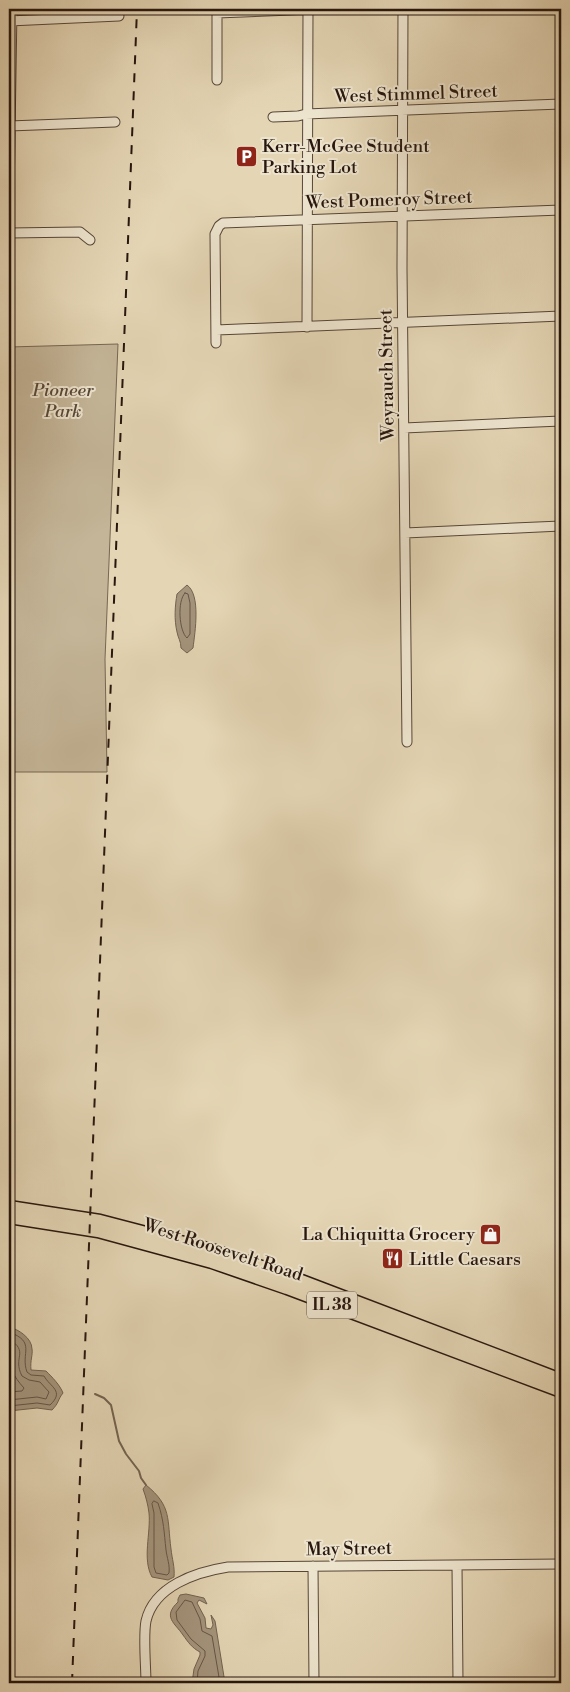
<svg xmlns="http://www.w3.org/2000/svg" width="570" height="1692" viewBox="0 0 570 1692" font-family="'Libre Bodoni',serif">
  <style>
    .green { fill: #c4b598; stroke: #766653 }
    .water { fill: #a4947c; stroke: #726250 }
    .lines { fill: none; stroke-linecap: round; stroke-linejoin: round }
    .shore { stroke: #665545; stroke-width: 1 }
    .stream { stroke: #726250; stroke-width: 2 }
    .minor-casing { stroke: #564638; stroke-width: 11 }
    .primary-casing { stroke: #27160e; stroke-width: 15 }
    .minor { stroke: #ede4ce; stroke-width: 9 }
    .primary { stroke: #e4d5b4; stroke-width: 12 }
    .rail { stroke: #27160e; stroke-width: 2; stroke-dasharray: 9 9; stroke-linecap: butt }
    .labels { text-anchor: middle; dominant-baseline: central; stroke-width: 4; stroke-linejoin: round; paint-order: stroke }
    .shield { fill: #ede4ce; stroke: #625448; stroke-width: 1 }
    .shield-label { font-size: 16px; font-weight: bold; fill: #27160e }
    .street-label { font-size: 18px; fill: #27160e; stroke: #ede4ce }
    .poi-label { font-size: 18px; fill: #27160e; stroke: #ede4ce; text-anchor: start }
    .park-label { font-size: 18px; font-style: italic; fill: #564637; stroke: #ede4ce }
  </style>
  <rect width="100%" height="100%" fill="#e4d5b4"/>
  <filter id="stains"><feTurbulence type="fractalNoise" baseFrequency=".004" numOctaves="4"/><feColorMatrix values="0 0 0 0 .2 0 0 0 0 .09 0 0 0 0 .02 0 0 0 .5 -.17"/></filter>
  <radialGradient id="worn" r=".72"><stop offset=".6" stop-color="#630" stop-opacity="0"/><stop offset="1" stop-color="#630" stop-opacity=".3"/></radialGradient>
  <path class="green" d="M 118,344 L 105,659 L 107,772 L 9,772 L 9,347 Z"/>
  <path class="water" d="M 187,585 C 201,595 195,632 193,648 L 187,653 L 181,648 C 181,641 178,638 177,632 C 174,619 175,606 177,594 Z
    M 9,1327 C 18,1329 32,1338 32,1349 C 33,1355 30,1360 31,1370 L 46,1371 C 52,1377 60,1385 63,1393 C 58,1399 59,1403 52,1410 L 37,1408 L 9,1411 Z
    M 146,1485 C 172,1506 167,1519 171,1549 C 172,1559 175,1567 174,1577 L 168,1580 L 152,1577 C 142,1559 151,1533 149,1513 C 148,1505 146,1497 143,1489 Z
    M 186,1594 L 204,1598 L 207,1604 L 199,1600 L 197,1603 L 205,1618 L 206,1628 L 211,1629 L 213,1625 L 211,1615 L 215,1621 L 225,1683 L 192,1683 L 194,1669 L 200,1655 L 200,1652 C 192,1648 188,1642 183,1635 C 175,1623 162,1617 178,1602 L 178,1599 L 180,1595 Z"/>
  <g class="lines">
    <path class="shore" d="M 185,593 L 188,594 L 190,603 L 190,634 L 187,638 C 179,631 177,601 185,593 Z
      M 9,1332 C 37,1342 20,1353 27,1372 L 31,1375 L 44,1376 C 50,1387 65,1391 50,1405 L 37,1403 L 9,1406
      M 9,1339 C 30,1352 12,1357 22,1376 L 29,1380 L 40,1382 L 49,1392 L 46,1399 L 37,1397 L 9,1400
      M 9,1347 L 12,1351 C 9,1368 13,1376 24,1388 L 22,1391 L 9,1392
      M 154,1501 L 158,1503 C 164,1521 164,1532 166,1550 C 167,1558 170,1565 169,1573 L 167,1575 L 156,1573 L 154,1567 L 154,1513 L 152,1504 Z
      M 197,1683 L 198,1671 L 205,1656 L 205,1651 L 191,1639 L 177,1620 L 176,1612 L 185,1600 L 192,1602 L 200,1619 L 202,1631 L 212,1636 L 220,1683"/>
    <path class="stream" d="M 95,1394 L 104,1398 L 111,1405 L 119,1441 L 126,1454 L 139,1471 L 141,1478 L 146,1485"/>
    <defs>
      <path id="minor" d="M 217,9 L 217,80
        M 403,9 L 402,269 L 407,742
        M 217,13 L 317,9
        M 9,21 L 119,16
        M 273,117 L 298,116 L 306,114 L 561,104
        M 9,126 L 115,122
        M 9,197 L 12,9
        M 9,233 L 80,232 L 90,240
        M 307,327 L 308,9
        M 216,330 L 561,316
        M 216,343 L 215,234 L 219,226 L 223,223 L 561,210
        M 404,428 L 561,421
        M 405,533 L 561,526
        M 457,1565 L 458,1683
        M 313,1566 L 314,1683
        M 146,1683 C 146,1667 143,1636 146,1621 C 154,1586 196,1572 228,1567 L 561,1564"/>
      <path id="primary" d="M 9,1207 L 100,1221 L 215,1251 L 291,1277 L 561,1380
        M 9,1217 L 98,1231 L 212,1262 L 287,1288 L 561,1391"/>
    </defs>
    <use href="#minor" class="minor-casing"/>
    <use href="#primary" class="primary-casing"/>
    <use href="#minor" class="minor"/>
    <use href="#primary" class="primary"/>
    <path class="rail" d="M 72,1683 L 137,9"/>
  </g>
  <defs>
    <symbol id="parking-square" viewBox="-11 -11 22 22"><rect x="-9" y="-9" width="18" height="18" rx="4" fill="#8f2418" stroke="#ede4ce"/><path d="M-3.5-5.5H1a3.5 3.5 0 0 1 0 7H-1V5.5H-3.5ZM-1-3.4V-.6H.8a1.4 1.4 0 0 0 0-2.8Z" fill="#fff"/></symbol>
    <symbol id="shop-square" viewBox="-11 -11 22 22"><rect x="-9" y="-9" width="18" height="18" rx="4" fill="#8f2418" stroke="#ede4ce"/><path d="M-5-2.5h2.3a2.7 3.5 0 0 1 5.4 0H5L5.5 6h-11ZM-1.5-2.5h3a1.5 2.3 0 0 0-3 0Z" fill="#fff"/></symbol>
    <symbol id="restaurant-square" viewBox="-11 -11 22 22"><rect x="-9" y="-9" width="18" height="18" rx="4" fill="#8f2418" stroke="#ede4ce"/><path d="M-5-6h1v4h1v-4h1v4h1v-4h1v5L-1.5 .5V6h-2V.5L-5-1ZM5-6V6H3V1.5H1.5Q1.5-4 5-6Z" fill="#fff"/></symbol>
  </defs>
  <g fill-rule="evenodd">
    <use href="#parking-square" x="234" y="144" width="25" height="25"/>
    <use href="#shop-square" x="478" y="1222" width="25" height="25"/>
    <use href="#restaurant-square" x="380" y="1246" width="25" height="25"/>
  </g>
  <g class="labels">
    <rect class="shield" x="307" y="1291.5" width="50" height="27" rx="4"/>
    <g class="shield-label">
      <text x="332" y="1305">IL 38</text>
    </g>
    <g class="street-label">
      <text transform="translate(416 94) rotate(-2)">West Stimmel Street</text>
      <text transform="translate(389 200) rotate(-2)">West Pomeroy Street</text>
      <text transform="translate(387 375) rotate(-91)">Weyrauch Street</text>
      <text transform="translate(223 1250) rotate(18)">West Roosevelt Road</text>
      <text transform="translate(349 1549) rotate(-1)">May Street</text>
    </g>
    <g class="poi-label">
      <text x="262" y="146">Kerr-McGee Student<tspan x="262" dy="21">Parking Lot</tspan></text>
      <text x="475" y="1234" text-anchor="end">La Chiquitta Grocery</text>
      <text x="409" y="1259">Little Caesars</text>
    </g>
    <g class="park-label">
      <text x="63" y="390">Pioneer<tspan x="63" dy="21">Park</tspan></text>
    </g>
  </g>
  <rect width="570" height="1692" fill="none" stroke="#e4d5b4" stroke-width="30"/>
  <rect x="10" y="10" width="550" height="1672" fill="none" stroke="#27160e" stroke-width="2.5"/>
  <rect x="15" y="15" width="540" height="1662" fill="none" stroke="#27160e"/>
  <rect width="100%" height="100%" filter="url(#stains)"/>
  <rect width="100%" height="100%" fill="url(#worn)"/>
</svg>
